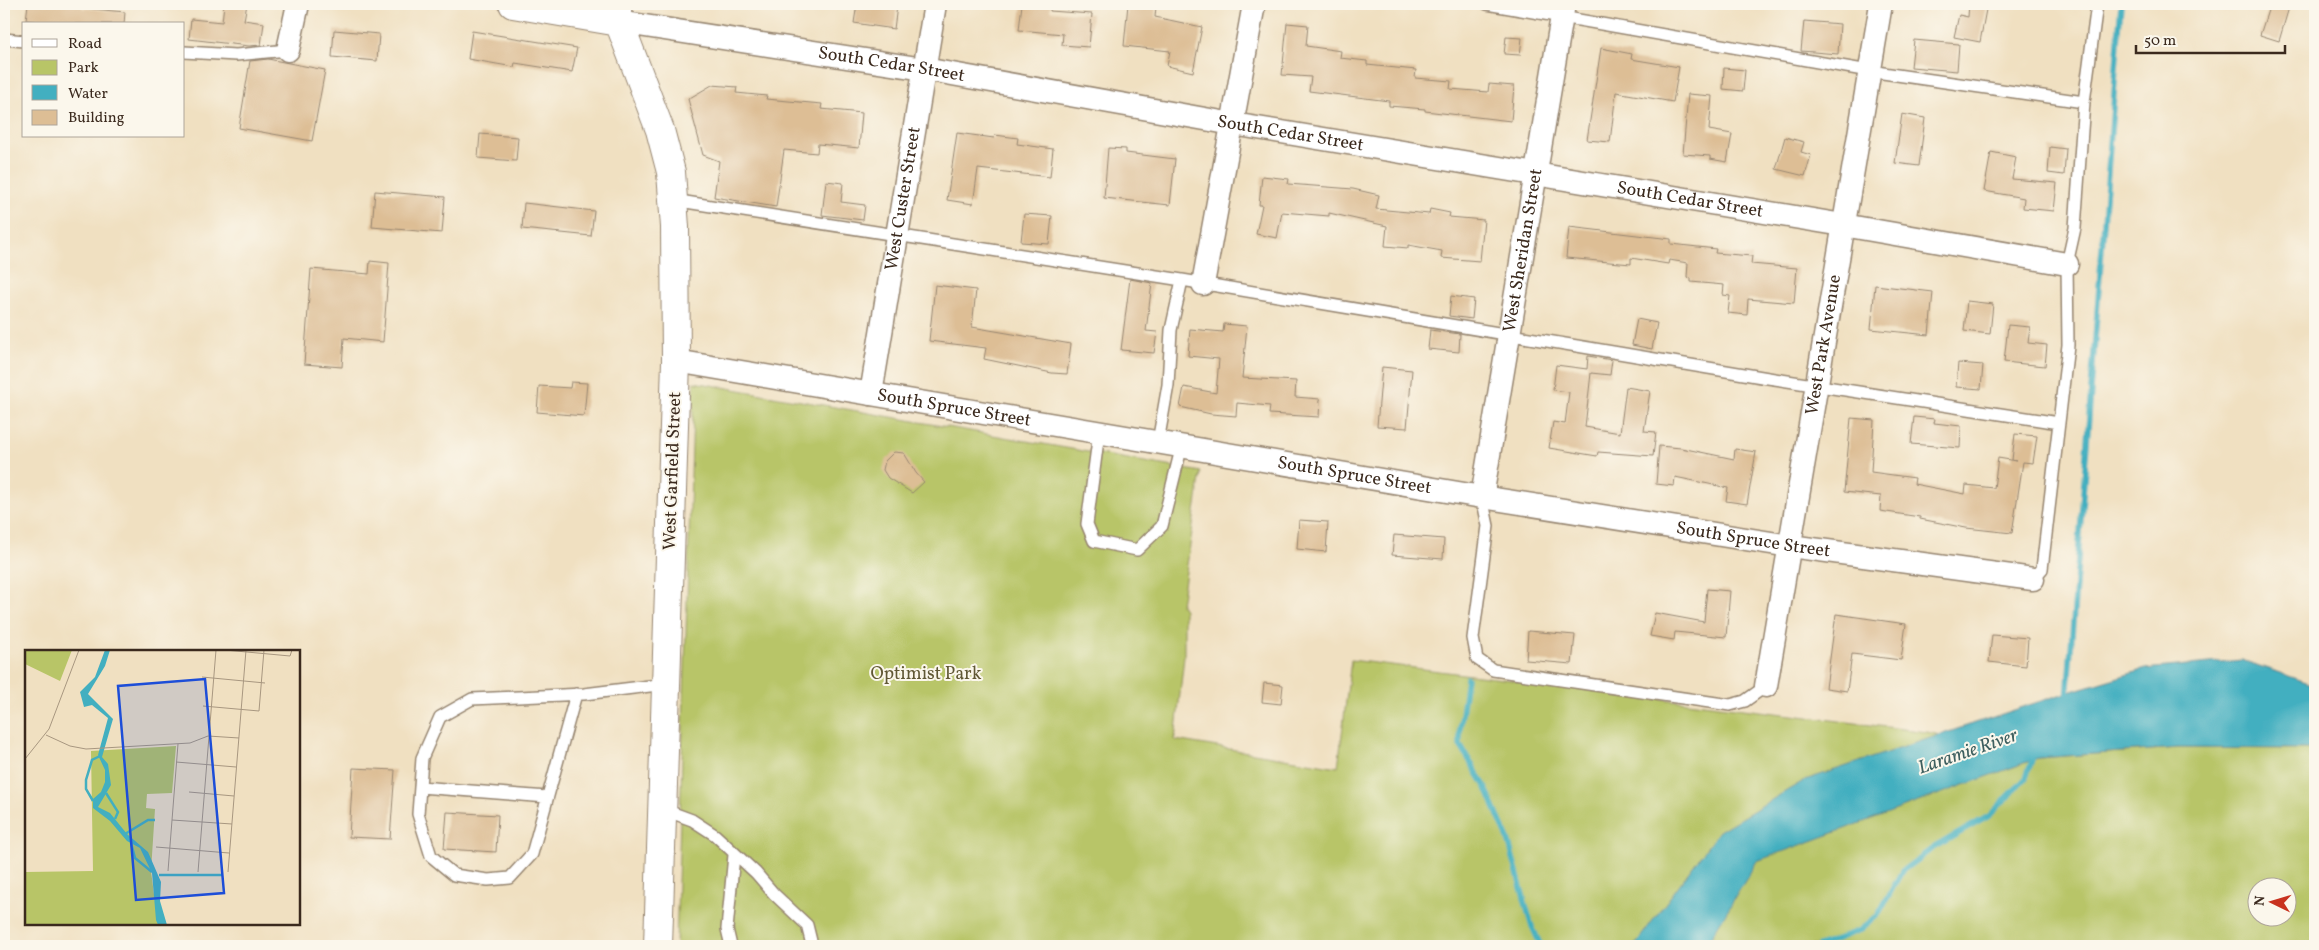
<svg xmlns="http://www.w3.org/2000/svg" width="2319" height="950" viewBox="0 0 2319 950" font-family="Vollkorn,serif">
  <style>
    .green { fill: #b8c567; stroke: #7a7842; fill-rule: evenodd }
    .water { fill: #42afc0; stroke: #3e6c6f }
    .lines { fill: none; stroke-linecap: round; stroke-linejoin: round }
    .stream { stroke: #42afc0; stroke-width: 5.5 }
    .building { fill: #ddbe95 }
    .service-casing { stroke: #968570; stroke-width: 14 }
    .minor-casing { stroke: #968570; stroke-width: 25 }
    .tertiary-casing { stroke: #968570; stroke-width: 30 }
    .service { stroke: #fff; stroke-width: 11 }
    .minor { stroke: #fff; stroke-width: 22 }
    .tertiary { stroke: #fff; stroke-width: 28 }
    .labels { text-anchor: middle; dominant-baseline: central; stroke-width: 4; stroke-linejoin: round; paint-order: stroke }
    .street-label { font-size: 18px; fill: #3b2a1e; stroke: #fbf7ec }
    .park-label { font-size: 18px; fill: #605834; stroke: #fbf7ec }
    .water-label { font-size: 19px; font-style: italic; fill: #3e5f5f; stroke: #fbf7ec }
    .inset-river { fill: none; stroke: #42afc0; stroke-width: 2.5 }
    .inset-road { fill: none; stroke: #a89780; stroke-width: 1 }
    .view { fill: #1d4ed8; fill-opacity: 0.15; stroke: #1d4ed8; stroke-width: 2.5 }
    .inset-edge { fill: none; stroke: #3b2a1e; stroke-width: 2.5 }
  </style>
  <rect width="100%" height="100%" fill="#fbf7ec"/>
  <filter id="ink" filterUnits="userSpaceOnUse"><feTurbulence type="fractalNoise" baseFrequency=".02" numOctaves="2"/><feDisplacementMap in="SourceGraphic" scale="10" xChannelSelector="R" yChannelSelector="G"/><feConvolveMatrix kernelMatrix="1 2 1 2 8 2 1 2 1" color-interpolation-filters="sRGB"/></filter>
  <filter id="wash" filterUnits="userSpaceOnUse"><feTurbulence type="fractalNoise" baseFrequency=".0096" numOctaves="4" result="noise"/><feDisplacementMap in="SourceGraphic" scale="20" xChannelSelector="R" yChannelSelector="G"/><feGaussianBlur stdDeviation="1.12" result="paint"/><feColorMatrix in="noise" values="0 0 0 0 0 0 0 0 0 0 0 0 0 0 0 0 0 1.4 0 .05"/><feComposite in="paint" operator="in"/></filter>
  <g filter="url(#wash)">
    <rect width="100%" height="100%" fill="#f0e0c1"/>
    <path class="green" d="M 694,382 L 1201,472 L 1181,605 L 1184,610 L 1184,656 L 1175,740 L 1338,767 L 1351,660 L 1927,732 L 2015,753 L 2014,766 L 2038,758 L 2178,748 L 2315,749 L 2315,946 L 676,946 ZM 2256,888 L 2286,888 L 2286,918 L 2256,918 Z"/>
    <path class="water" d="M 2242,660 L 2315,685 L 2315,749 L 2178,748 L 2038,758 L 1757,861 L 1706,946 L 1634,946 L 1719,831 L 1805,780 L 2056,696 L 2145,669 Z"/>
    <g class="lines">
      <path class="stream" d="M 1467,678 L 1460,729 L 1460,745 L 1485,786 L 1508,839 L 1531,924 L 1541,946
        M 2067,700 L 2121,4
        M 1819,946 L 1860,930 L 1878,915 L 1902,871 L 1933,848 L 1989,816 L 2026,778 L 2034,754"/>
    </g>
    <g id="blocks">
      <path class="building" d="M 28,4 L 82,4 L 82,8 L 125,12 L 124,24 L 53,24 L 26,20 Z
        M 224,4 L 247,4 L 244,20 L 264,23 L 261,45 L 249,46 L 189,39 L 191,19 L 222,22 Z
        M 857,4 L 897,6 L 894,29 L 854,23 Z
        M 1022,4 L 1051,4 L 1050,11 L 1092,14 L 1089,47 L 1062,45 L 1063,34 L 1019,30 Z
        M 1128,4 L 1156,7 L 1155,17 L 1202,27 L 1193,72 L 1167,66 L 1170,51 L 1124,46 Z
        M 1969,4 L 1987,4 L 1980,42 L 1954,37 L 1959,15 L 1968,17 Z
        M 2270,4 L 2290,4 L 2279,41 L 2260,35 Z
        M 1804,21 L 1840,24 L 1838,54 L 1801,51 Z
        M 1287,23 L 1308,25 L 1306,46 L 1341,51 L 1340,58 L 1367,61 L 1367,65 L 1416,70 L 1415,78 L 1451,81 L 1450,89 L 1488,92 L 1489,84 L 1514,86 L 1511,121 L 1425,111 L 1425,109 L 1389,106 L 1389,101 L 1309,91 L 1311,77 L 1282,75 Z
        M 334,30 L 379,34 L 377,61 L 332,57 Z
        M 472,31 L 577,48 L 572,72 L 515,63 L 514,67 L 468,59 Z
        M 1506,37 L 1522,38 L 1520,55 L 1504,54 Z
        M 1914,40 L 1959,44 L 1957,71 L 1911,67 Z
        M 1601,48 L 1632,54 L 1631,59 L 1679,67 L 1673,102 L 1616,92 L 1610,142 L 1587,140 Z
        M 268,59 L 325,70 L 312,141 L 239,128 L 250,61 Z
        M 1724,68 L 1745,70 L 1743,91 L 1723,89 Z
        M 712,85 L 737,87 L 736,93 L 767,96 L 766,99 L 822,104 L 821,109 L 862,113 L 859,148 L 818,144 L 817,153 L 784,150 L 776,207 L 714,197 L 719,161 L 703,155 L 688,99 Z
        M 1688,94 L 1712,96 L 1709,130 L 1732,134 L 1727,162 L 1710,159 L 1710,156 L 1683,154 Z
        M 1902,114 L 1925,118 L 1919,166 L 1895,163 Z
        M 957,133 L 994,138 L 995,135 L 1018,138 L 1017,144 L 1053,149 L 1050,177 L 978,169 L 973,204 L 947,200 Z
        M 480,134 L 518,137 L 516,161 L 478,158 Z
        M 1785,137 L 1804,142 L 1801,152 L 1811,155 L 1805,176 L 1776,169 Z
        M 2050,147 L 2066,149 L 2064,175 L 2048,173 Z
        M 1108,148 L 1126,149 L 1126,153 L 1175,159 L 1170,205 L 1104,198 Z
        M 1991,152 L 2016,157 L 2012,179 L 2057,183 L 2054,211 L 2023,208 L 2024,198 L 1984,191 Z
        M 1262,176 L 1289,179 L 1288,184 L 1353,189 L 1379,195 L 1376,209 L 1429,214 L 1430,209 L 1450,213 L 1449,217 L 1484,220 L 1480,261 L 1441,258 L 1442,251 L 1408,245 L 1408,248 L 1385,246 L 1387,226 L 1329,213 L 1329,216 L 1282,212 L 1277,238 L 1256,234 L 1262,205 L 1259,205 Z
        M 826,181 L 843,183 L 841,202 L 865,205 L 863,220 L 822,215 Z
        M 375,191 L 445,197 L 442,233 L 372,227 Z
        M 524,203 L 594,211 L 591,236 L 522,229 Z
        M 1024,214 L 1052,216 L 1049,244 L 1021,242 Z
        M 1569,227 L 1671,239 L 1671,244 L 1716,249 L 1715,253 L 1752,256 L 1751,264 L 1797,268 L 1794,303 L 1748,299 L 1747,315 L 1728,313 L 1730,296 L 1723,295 L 1724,285 L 1691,282 L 1691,278 L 1687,277 L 1688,263 L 1669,260 L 1668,264 L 1631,258 L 1631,264 L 1566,258 Z
        M 370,261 L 389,263 L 383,342 L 344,338 L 342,367 L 304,364 L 311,269 L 369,274 Z
        M 1130,279 L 1152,283 L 1146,331 L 1157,332 L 1154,353 L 1121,350 Z
        M 935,285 L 976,290 L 972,327 L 1071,344 L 1067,374 L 1052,373 L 984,359 L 986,348 L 929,341 Z
        M 1875,285 L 1933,292 L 1929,335 L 1871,329 Z
        M 1451,296 L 1474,299 L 1472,319 L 1449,316 Z
        M 1967,301 L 1993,304 L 1990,334 L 1964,331 Z
        M 1637,319 L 1657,323 L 1652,349 L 1632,345 Z
        M 1224,324 L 1247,326 L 1242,378 L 1296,381 L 1295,397 L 1320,399 L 1319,417 L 1269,414 L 1270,406 L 1237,403 L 1236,416 L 1211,414 L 1180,407 L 1184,387 L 1216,393 L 1219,359 L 1188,356 L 1190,329 L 1223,332 Z
        M 2008,325 L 2030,327 L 2028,343 L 2047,345 L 2045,366 L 2004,362 Z
        M 1430,330 L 1460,334 L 1459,352 L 1428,349 Z
        M 1588,356 L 1612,360 L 1610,375 L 1591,373 L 1585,427 L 1620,433 L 1626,387 L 1650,391 L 1644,431 L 1656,432 L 1653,456 L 1598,452 L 1597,456 L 1549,448 L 1553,422 L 1565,424 L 1569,392 L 1553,390 L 1556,365 L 1587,369 Z
        M 1958,363 L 1983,365 L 1981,389 L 1956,387 Z
        M 1382,367 L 1412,370 L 1407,428 L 1377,426 Z
        M 571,382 L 587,383 L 584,416 L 537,412 L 539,386 L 570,388 Z
        M 1914,417 L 1935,419 L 1934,423 L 1961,426 L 1960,448 L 1911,444 Z
        M 1851,418 L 1874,420 L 1871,472 L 1915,478 L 1914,484 L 1965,494 L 1966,485 L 1994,488 L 1998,458 L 2016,461 L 2012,460 L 2015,434 L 2037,436 L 2033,463 L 2023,462 L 2012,533 L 1966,528 L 1920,519 L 1920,517 L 1880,511 L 1881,496 L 1844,492 Z
        M 1659,446 L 1681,448 L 1734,459 L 1735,449 L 1756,452 L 1747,504 L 1726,501 L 1728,488 L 1675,477 L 1674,486 L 1656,484 Z
        M 894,452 L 904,453 L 916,473 L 924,482 L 912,493 L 888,478 L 883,470 L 885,461 Z
        M 1299,520 L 1328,522 L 1326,552 L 1297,549 Z
        M 1394,535 L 1444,539 L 1443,559 L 1392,555 Z
        M 1707,589 L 1730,591 L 1726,637 L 1675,632 L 1674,640 L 1650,636 L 1655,613 L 1704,622 Z
        M 1836,614 L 1906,624 L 1901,660 L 1852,654 L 1847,691 L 1826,688 Z
        M 1528,631 L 1575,635 L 1572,664 L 1526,660 Z
        M 1992,635 L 2028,638 L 2026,666 L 1989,662 Z
        M 1264,683 L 1283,685 L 1281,704 L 1262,702 Z
        M 353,768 L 395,770 L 390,839 L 349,837 Z
        M 447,812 L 498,815 L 496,852 L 444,849 Z"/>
    </g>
  </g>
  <g filter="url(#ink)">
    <use href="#blocks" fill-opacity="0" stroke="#968570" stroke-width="1"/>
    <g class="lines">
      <defs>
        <path id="service" d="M 1487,4 L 1869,71 L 2084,102
          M 4,39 L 24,41
          M 184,52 L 236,55 L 288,50
          M 673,200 L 1182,280 L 1768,378 L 2059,423
          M 1099,432 L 1087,524 L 1094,541 L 1137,550 L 1162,526 L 1182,445
          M 1158,442 L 1168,385 L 1171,330 L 1182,280
          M 1482,497 L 1488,526 L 1473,638 L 1477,659 L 1493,670 L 1730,705 L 1745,701 L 1766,686
          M 2033,579 L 2042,569 L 2068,345 L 2067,264 L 2075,228 L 2084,102 L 2097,4
          M 576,694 L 532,854 L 510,878 L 488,880 L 454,875 L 431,856 L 418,814 L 420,787 L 422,758 L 440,717 L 472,699 L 584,694 L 666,684
          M 420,787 L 547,797
          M 662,809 L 692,820 L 715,835 L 756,873 L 774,894 L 807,925 L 811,941 L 810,946
          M 731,946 L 727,929 L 734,855"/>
        <g id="minor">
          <path id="s1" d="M 622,4 L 619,22 L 924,69 L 1233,124 L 1843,225 L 2067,264"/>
          <path d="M 288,50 L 298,4"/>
          <path d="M 1203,284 L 1254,4"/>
          <path id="s2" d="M 676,361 L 1482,497 L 1790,546 L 2033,579"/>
          <path id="s3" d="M 871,394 L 935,4"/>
          <path id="s4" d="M 1482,497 L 1564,4"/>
          <path id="s5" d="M 1766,686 L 1881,4"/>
        </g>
        <path id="tertiary" d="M 513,4 L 619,22 L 660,130 L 671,172 L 675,227 L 676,361 L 658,946"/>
      </defs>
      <use href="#service" class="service-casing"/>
      <use href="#minor" class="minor-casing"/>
      <use href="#tertiary" class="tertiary-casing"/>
      <use href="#service" class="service"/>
      <use href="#minor" class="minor"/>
      <use href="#tertiary" class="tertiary"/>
    </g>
  </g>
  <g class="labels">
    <g class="street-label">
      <text stroke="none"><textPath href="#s1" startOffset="294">South Cedar Street</textPath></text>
      <text stroke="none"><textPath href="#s1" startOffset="699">South Cedar Street</textPath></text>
      <text stroke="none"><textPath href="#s3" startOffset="198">West Custer Street</textPath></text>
      <text stroke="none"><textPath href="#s1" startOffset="1104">South Cedar Street</textPath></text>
      <text stroke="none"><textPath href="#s4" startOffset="250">West Sheridan Street</textPath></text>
      <text stroke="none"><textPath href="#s5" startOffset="346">West Park Avenue</textPath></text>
      <text stroke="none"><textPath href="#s2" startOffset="282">South Spruce Street</textPath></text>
      <text transform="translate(673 471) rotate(-88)">West Garfield Street</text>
      <text stroke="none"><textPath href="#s2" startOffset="688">South Spruce Street</textPath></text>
      <text stroke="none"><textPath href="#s2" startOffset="1092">South Spruce Street</textPath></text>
    </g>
    <g class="park-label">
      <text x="926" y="674">Optimist Park</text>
    </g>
    <g class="water-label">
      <text transform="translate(1968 752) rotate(-19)">Laramie River</text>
    </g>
  </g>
  <g transform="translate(25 650)">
    <rect width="275" height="275" fill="#f0e0c1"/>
    <path d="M 0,0 L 47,0 L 35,31 L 0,14 ZM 151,96 L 147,143 L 122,144 L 121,158 L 130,159 L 126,221 L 133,275 L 0,275 L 0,222 L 68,221 L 66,101 Z" fill="#b8c567"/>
    <path d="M 80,0 L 85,0 L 80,16 L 63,44 L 88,69 L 77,107 L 83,114 L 86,135 L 73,157 L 85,163 L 102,184 L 123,202 L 136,232 L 135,251 L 142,275 L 133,275 L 131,270 L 127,223 L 115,198 L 102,191 L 85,171 L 68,158 L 68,149 L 76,142 L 80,132 L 80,120 L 73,105 L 83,68 L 67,55 L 59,57 L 55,42 L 70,27 Z" fill="#42afc0"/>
    <path class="inset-river" d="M 81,143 L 93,162 L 90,169M 68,151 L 61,139 L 61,130 L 67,110 L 75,106M 100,184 L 123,170 L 130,170M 106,193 L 110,208 L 127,222M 134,225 L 198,225"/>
    <path class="inset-road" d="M 200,0 L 265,6 L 267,0M 177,27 L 240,33M 178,56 L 234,61 L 239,0M 21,85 L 45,96 L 61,99 L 165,93 L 183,86 L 214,88M 0,109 L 24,79 L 54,0M 151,112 L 211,117M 164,142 L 209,146M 147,170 L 207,174M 131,197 L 204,203M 143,221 L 153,94M 173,222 L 191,0M 203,222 L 221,0"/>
    <path class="view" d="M 180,29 L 199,243 L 111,250 L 93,36 Z"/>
    <rect width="275" height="275" class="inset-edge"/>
  </g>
  <rect width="2319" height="950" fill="none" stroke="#fbf7ec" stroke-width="20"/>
  <rect x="22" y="22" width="162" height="115" fill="#fbf7ec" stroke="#aea59a"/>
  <rect x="32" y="39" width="25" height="8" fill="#ffffff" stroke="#aea59a"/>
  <text x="68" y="48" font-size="15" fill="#3b2a1e">Road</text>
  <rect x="32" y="60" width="25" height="15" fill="#b8c567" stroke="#aea59a"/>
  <text x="68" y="72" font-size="15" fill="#3b2a1e">Park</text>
  <rect x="32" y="85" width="25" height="15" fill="#42afc0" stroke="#aea59a"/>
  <text x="68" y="98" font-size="15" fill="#3b2a1e">Water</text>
  <rect x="32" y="110" width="25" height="15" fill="#ddbe95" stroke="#aea59a"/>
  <text x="68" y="122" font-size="15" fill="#3b2a1e">Building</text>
  <g transform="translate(2272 902) rotate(275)"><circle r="24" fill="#fbf7ec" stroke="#aea59a"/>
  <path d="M0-4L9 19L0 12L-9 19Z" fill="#c8321e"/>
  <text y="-8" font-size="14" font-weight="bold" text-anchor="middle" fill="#3b2a1e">N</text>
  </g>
  <path d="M2136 45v8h149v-8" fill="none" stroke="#3b2a1e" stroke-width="2.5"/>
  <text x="2144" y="45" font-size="15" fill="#3b2a1e" stroke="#fbf7ec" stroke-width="4" paint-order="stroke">50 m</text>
</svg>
